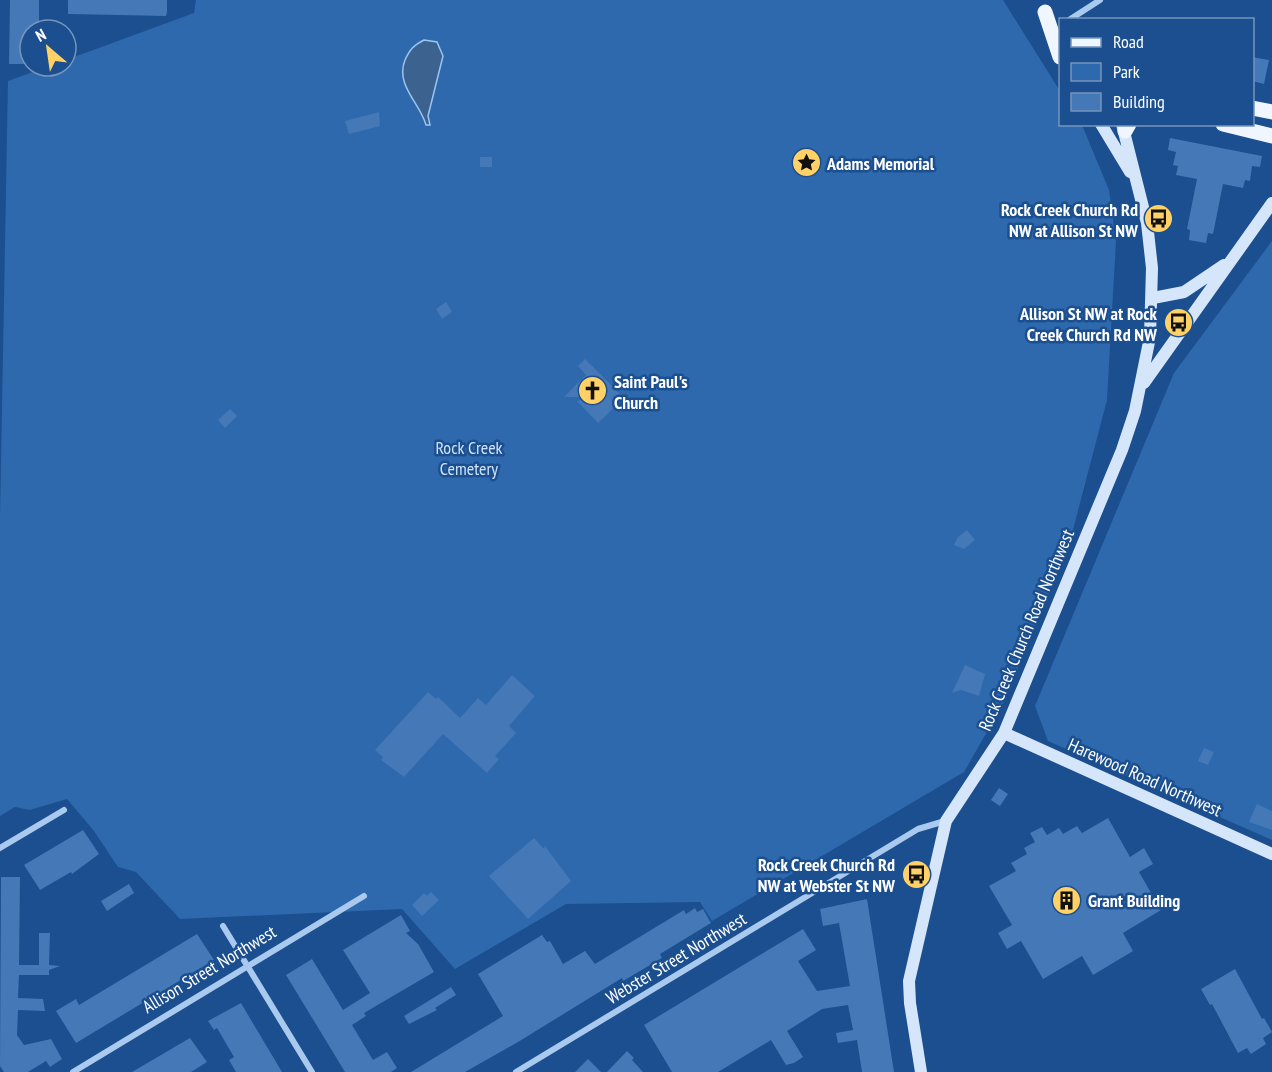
<svg xmlns="http://www.w3.org/2000/svg" width="1272" height="1072" viewBox="0 0 1272 1072" font-family="'PT Sans Narrow',sans-serif">
  <style>
    .green { fill: #2e69ad }
    .water { fill: #3c6290; stroke: #9cc4f0; stroke-width: 1.5 }
    .building { fill: #4478b7 }
    .lines { fill: none; stroke-linecap: round; stroke-linejoin: round }
    .street { stroke: #a9c9ee; stroke-width: 6 }
    .secondary { stroke: #d6e6fa; stroke-width: 12 }
    .primary { stroke: #f0f6ff; stroke-width: 15 }
    .labels { text-anchor: middle; dominant-baseline: central; stroke-width: 5; stroke-linejoin: round; paint-order: stroke }
    .poi-label { font-size: 18px; font-weight: bold; fill: #fff; stroke: #1b4f8f; text-anchor: start }
    .park-label { font-size: 18px; fill: #cfe3fa; stroke: #1b4f8f }
    .street-label { font-size: 18px; fill: #fff; stroke: #1b4f8f }
  </style>
  <rect width="100%" height="100%" fill="#1b4f8f"/>
  <path class="green" d="M 196,0 L 1003,0 L 1060,91 L 1060,124 L 1082,125 L 1109,190 L 1116,241 L 1107,400 L 1069,545 L 1004,702 L 964,772 L 712,921 L 700,902 L 566,904 L 455,969 L 402,909 L 180,919 L 136,872 L 118,867 L 94,831 L 67,799 L 30,810 L 15,807 L 0,816 L 0,517 L 8,81 L 49,66 L 66,66 L 66,60 L 194,13 Z
    M 1272,241 L 1272,840 L 1048,741 L 1035,706 L 1174,373 Z"/>
  <path class="water" d="M 424,40 L 437,42 L 443,56 L 428,116 L 430,125 L 426,125 C 420,103 395,85 405,60 C 410,49 414,45 424,40 Z"/>
  <path class="building" d="M 10,0 L 39,0 L 39,30 L 30,30 L 30,64 L 9,64 Z
    M 68,0 L 167,0 L 167,12 L 166,16 L 68,14 Z
    M 1252,57 L 1269,60 L 1264,84 L 1252,81 Z
    M 379,112 L 380,126 L 349,134 L 345,121 Z
    M 1170,138 L 1262,156 L 1260,167 L 1252,166 L 1250,181 L 1245,180 L 1243,188 L 1223,184 L 1213,234 L 1208,233 L 1206,243 L 1189,240 L 1190,230 L 1187,229 L 1197,179 L 1176,175 L 1178,166 L 1173,165 L 1176,152 L 1168,150 Z
    M 480,157 L 492,157 L 492,167 L 480,167 Z
    M 446,302 L 452,312 L 442,319 L 436,309 Z
    M 585,359 L 624,398 L 598,423 L 577,401 L 593,397 L 564,397 L 586,375 L 578,366 Z
    M 230,409 L 237,416 L 225,428 L 218,420 Z
    M 967,530 L 975,540 L 964,549 L 954,545 L 958,537 Z
    M 965,665 L 985,674 L 979,696 L 961,690 L 952,693 Z
    M 512,675 L 535,696 L 509,726 L 516,733 L 495,756 L 499,759 L 487,773 L 443,734 L 404,777 L 381,760 L 383,757 L 375,750 L 428,692 L 436,699 L 438,697 L 460,718 L 478,698 L 486,705 Z
    M 1204,748 L 1214,752 L 1208,765 L 1198,761 Z
    M 999,788 L 1008,794 L 1000,806 L 991,800 Z
    M 1257,804 L 1272,811 L 1272,830 L 1249,822 Z
    M 1108,818 L 1130,857 L 1144,848 L 1153,864 L 1139,872 L 1161,910 L 1123,933 L 1133,951 L 1093,975 L 1082,956 L 1043,979 L 1021,941 L 1007,949 L 998,933 L 1012,925 L 989,886 L 1016,871 L 1011,863 L 1027,854 L 1024,848 L 1035,842 L 1030,833 L 1042,827 L 1047,835 L 1059,828 L 1063,834 L 1077,826 L 1082,833 Z
    M 83,830 L 99,854 L 72,874 L 71,872 L 40,890 L 24,865 Z
    M 534,838 L 544,849 L 545,846 L 571,881 L 528,919 L 489,876 Z
    M 1,877 L 20,877 L 19,965 L 39,965 L 39,933 L 50,933 L 49,965 L 60,966 L 49,970 L 49,975 L 19,975 L 18,998 L 43,999 L 45,1011 L 18,1010 L 17,1035 L 24,1045 L 51,1039 L 62,1059 L 50,1067 L 46,1061 L 28,1072 L 4,1072 L 0,1066 Z
    M 129,884 L 134,893 L 107,911 L 101,901 Z
    M 431,892 L 439,900 L 422,916 L 412,905 L 424,893 L 427,896 Z
    M 867,899 L 894,1072 L 862,1072 L 857,1040 L 838,1043 L 836,1033 L 853,1030 L 848,1005 L 822,1009 L 787,1031 L 803,1057 L 794,1063 L 786,1065 L 771,1040 L 718,1072 L 672,1072 L 644,1025 L 803,929 L 816,950 L 798,961 L 817,991 L 850,986 L 839,923 L 823,926 L 820,909 Z
    M 695,908 L 697,912 L 703,909 L 711,923 L 660,954 L 662,958 L 623,981 L 622,978 L 518,1042 L 465,1072 L 411,1072 L 503,1016 L 478,974 L 542,935 L 547,942 L 550,941 L 563,964 L 585,951 L 595,964 L 684,910 L 686,914 Z
    M 401,915 L 410,931 L 406,933 L 418,944 L 434,972 L 364,1013 L 366,1016 L 352,1025 L 373,1060 L 387,1052 L 397,1068 L 391,1072 L 345,1072 L 286,975 L 312,959 L 343,1010 L 370,993 L 343,950 Z
    M 197,934 L 214,960 L 76,1043 L 56,1011 L 76,999 L 79,1005 Z
    M 1235,969 L 1262,1019 L 1264,1018 L 1272,1032 L 1263,1038 L 1266,1044 L 1251,1054 L 1247,1048 L 1238,1053 L 1212,1004 L 1210,1005 L 1201,989 Z
    M 451,987 L 456,995 L 435,1008 L 437,1010 L 409,1024 L 404,1016 Z
    M 241,1003 L 251,1020 L 282,1072 L 236,1072 L 229,1060 L 234,1057 L 217,1028 L 214,1030 L 208,1021 Z
    M 190,1038 L 207,1062 L 191,1072 L 132,1072 Z
    M 627,1051 L 634,1058 L 632,1060 L 643,1072 L 607,1072 Z
    M 588,1059 L 601,1072 L 575,1072 Z"/>
  <g class="lines">
    <path class="street" d="M 1069,20 L 1100,0
      M 0,848 L 64,810
      M 223,926 L 312,1072
      M 73,1072 L 364,896
      M 516,1072 L 918,829 L 945,821"/>
    <path class="secondary" d="M 1101,124 L 1130,172
      M 1153,298 L 1184,292 L 1224,265
      M 1144,383 L 1272,203
      M 1004,733 L 1272,854
      M 921,1072 L 910,1003 L 909,981 L 946,821 L 1004,733 L 1122,450 L 1135,411 L 1150,337 L 1152,268 L 1147,223 L 1122,124"/>
    <path class="primary" d="M 1045,12 L 1060,57
      M 1252,108 L 1272,112
      M 1223,124 L 1272,136
      M 1125,131 L 1129,124"/>
  </g>
  <defs>
    <symbol id="sight-disc" viewBox="-11 -11 22 22"><circle r="9.5" fill="#ffd166" stroke="#1b4f8f"/><path d="M0-6L1.8-2.2L6-1.7L2.9 1.2L3.7 5.4L0 3.3L-3.7 5.4L-2.9 1.2L-6-1.7L-1.8-2.2Z" fill="#111"/></symbol>
    <symbol id="bus-disc" viewBox="-11 -11 22 22"><circle r="9.5" fill="#ffd166" stroke="#1b4f8f"/><path d="M-5-6H5V4H4V6H2V4H-2V6H-4V4H-5ZM-3.5-4V0h7V-4ZM-3.5 1.2v1.5H-2V1.2ZM2 1.2v1.5H3.5V1.2Z" fill="#111"/></symbol>
    <symbol id="church-disc" viewBox="-11 -11 22 22"><circle r="9.5" fill="#ffd166" stroke="#1b4f8f"/><path d="M-1.2-6h2.4v3.5h3.3v2.4h-3.3V6h-2.4V-.1h-3.3v-2.4h3.3Z" fill="#111"/></symbol>
    <symbol id="building-disc" viewBox="-11 -11 22 22"><circle r="9.5" fill="#ffd166" stroke="#1b4f8f"/><path d="M-4-6H4V6H1V3H-1V6H-4ZM-2.5-4.3h1.7v1.8h-1.7ZM.8-4.3h1.7v1.8H.8ZM-2.5-1h1.7V.8h-1.7ZM.8-1h1.7V.8H.8Z" fill="#111"/></symbol>
  </defs>
  <g fill-rule="evenodd">
    <use href="#sight-disc" x="790" y="146" width="33" height="33"/>
    <use href="#bus-disc" x="1142" y="202" width="33" height="33"/>
    <use href="#bus-disc" x="1162" y="306" width="33" height="33"/>
    <use href="#church-disc" x="576" y="374" width="33" height="33"/>
    <use href="#bus-disc" x="900" y="858" width="33" height="33"/>
    <use href="#building-disc" x="1050" y="884" width="33" height="33"/>
  </g>
  <g class="labels">
    <g class="poi-label">
      <text x="827" y="163">Adams Memorial</text>
      <text x="1138" y="209" text-anchor="end">Rock Creek Church Rd<tspan x="1138" dy="21">NW at Allison St NW</tspan></text>
      <text x="1157" y="313" text-anchor="end">Allison St NW at Rock<tspan x="1157" dy="21">Creek Church Rd NW</tspan></text>
      <text x="614" y="381">Saint Paul's<tspan x="614" dy="21">Church</tspan></text>
      <text x="895" y="864" text-anchor="end">Rock Creek Church Rd<tspan x="895" dy="21">NW at Webster St NW</tspan></text>
      <text x="1088" y="900">Grant Building</text>
    </g>
    <g class="park-label">
      <text x="469" y="447">Rock Creek<tspan x="469" dy="21">Cemetery</tspan></text>
    </g>
    <g class="street-label">
      <text transform="translate(1026 630) rotate(-67)">Rock Creek Church Road Northwest</text>
      <text transform="translate(1145 777) rotate(24)">Harewood Road Northwest</text>
      <text transform="translate(676 958) rotate(-31)">Webster Street Northwest</text>
      <text transform="translate(209 969) rotate(-31)">Allison Street Northwest</text>
    </g>
  </g>
  <rect x="1059" y="18" width="195" height="108" fill="#1b4f8f" stroke="#7695bc" stroke-width="1.5"/>
  <rect x="1071" y="38" width="30" height="9" fill="#f0f6ff" stroke="#7695bc" stroke-width="1.5"/>
  <text x="1113" y="48" font-size="18" fill="#ffffff">Road</text>
  <rect x="1071" y="63" width="30" height="18" fill="#2e69ad" stroke="#7695bc" stroke-width="1.5"/>
  <text x="1113" y="78" font-size="18" fill="#ffffff">Park</text>
  <rect x="1071" y="93" width="30" height="18" fill="#4478b7" stroke="#7695bc" stroke-width="1.5"/>
  <text x="1113" y="108" font-size="18" fill="#ffffff">Building</text>
  <g transform="translate(48 48) rotate(331)"><circle r="28" fill="#1b4f8f" stroke="#7695bc" stroke-width="1.5"/>
  <path d="M0-4.5L10 22L0 15L-10 22Z" fill="#ffd166"/>
  <text y="-9" font-size="16" font-weight="bold" text-anchor="middle" fill="#ffffff">N</text>
  </g>
</svg>
